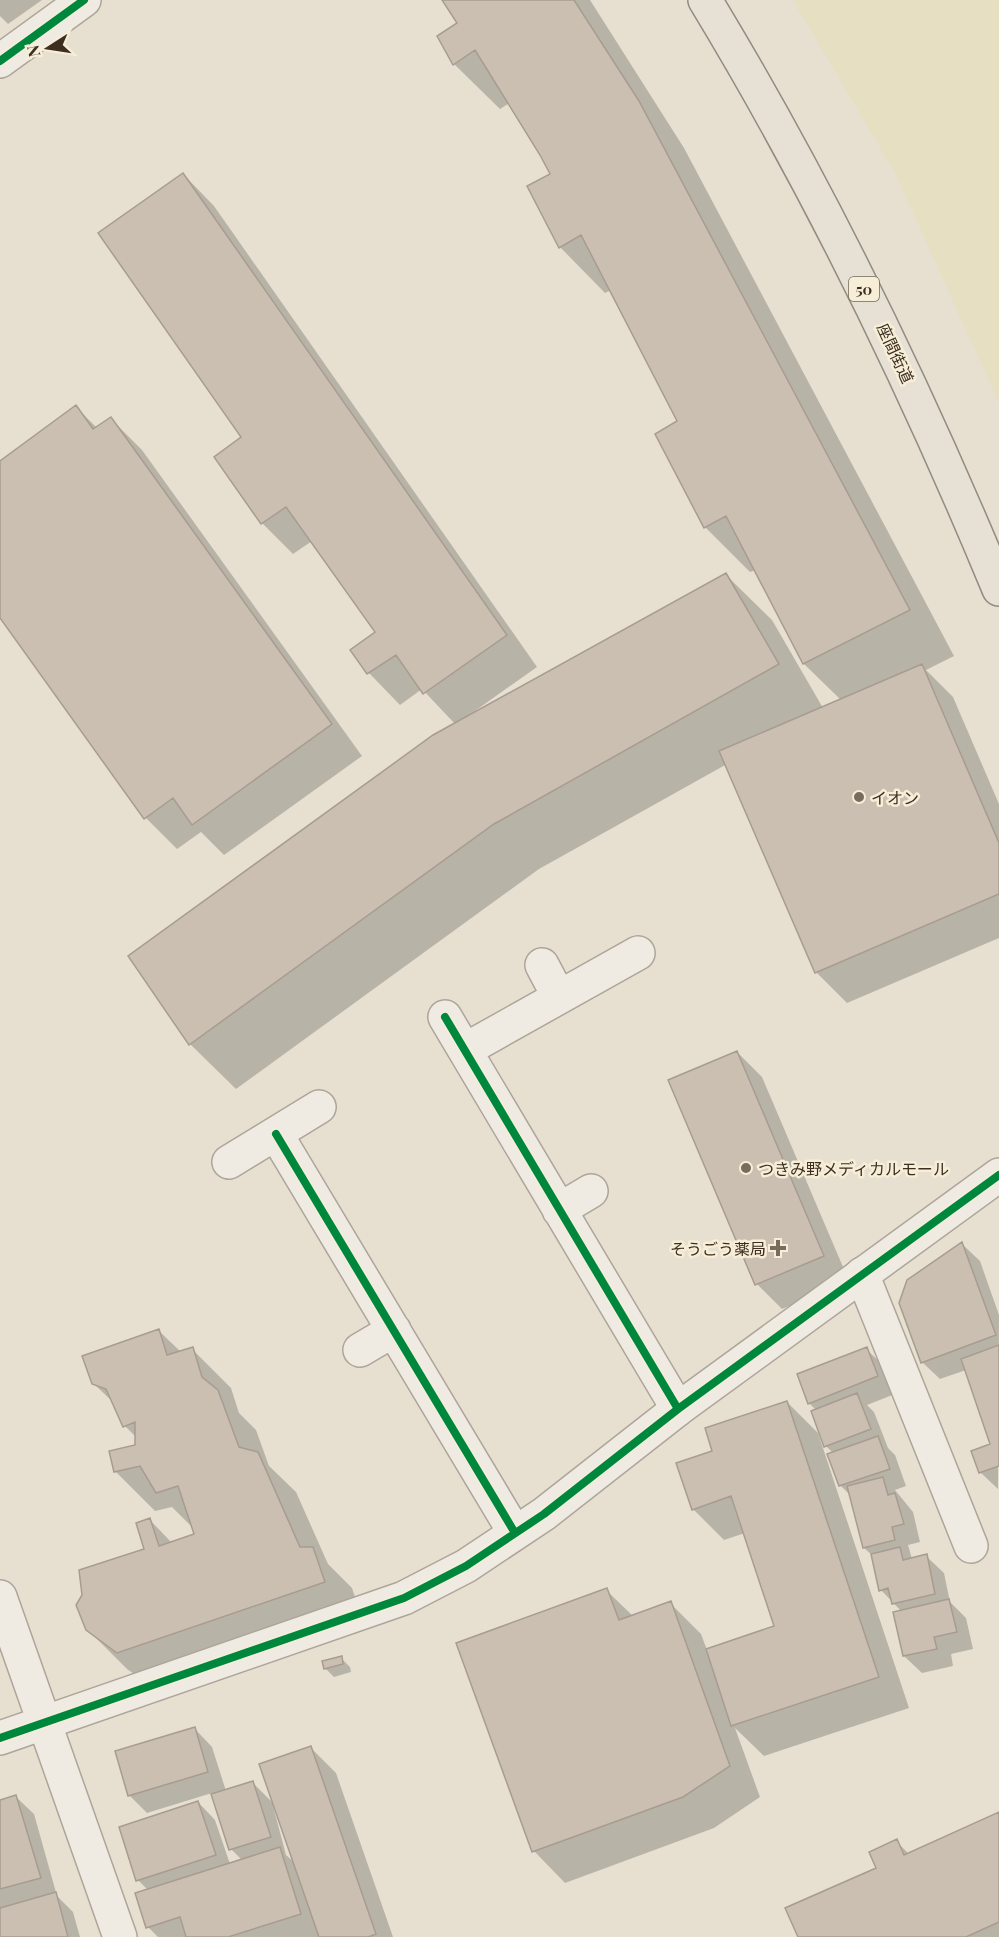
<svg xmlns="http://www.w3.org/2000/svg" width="999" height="1937" viewBox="0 0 999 1937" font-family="'Playfair Display','Noto Sans JP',serif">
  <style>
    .farmland { fill: #e6dfc2 }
    .shadow { fill: #0003 }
    .building { fill: #cbbfb2; stroke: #a89c90; stroke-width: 1.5 }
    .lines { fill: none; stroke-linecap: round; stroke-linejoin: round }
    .minor-casing { stroke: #ada599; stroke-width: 36 }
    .tertiary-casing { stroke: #ada599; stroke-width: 36 }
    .primary-casing { stroke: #928b80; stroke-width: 36 }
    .minor { stroke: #efebe3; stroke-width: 33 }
    .tertiary { stroke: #efebe3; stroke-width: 33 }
    .primary { stroke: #e6e1d4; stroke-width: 33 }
    .cycleway-casing { stroke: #f7eed8; stroke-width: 11 }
    .cycleway { stroke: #00873e; stroke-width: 8 }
    .poi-dot { fill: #786c5e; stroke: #f7eed8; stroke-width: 2 }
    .labels { text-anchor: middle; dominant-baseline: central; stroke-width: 5; stroke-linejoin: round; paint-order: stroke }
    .shield { fill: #f7eed8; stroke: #756857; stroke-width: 1.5 }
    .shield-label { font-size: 15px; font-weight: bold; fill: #3d2e20 }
    .street-label { font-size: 16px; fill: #3d2e20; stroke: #f7eed8 }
    .poi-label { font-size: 16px; fill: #3d2e20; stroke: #f7eed8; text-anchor: start }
  </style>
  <rect width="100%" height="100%" fill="#e7e0d1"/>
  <path class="farmland" d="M 793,0 L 999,0 L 999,403 L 895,173 Z"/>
  <path class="shadow" d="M 0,0 L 42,0 L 8,24 L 0,16 Z
    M 444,0 L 590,0 L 684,148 L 954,656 L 926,670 L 953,697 L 999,804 L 999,938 L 847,1003 L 816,972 L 727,764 L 539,869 L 236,1089 L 190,1044 L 456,725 L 422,689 L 400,705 L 369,673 L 352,650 L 377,633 L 312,541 L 293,554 L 262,523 L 183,174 L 214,206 L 537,667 L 472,713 L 473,715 L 726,575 L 772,620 L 823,708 L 841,700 L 804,664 L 756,570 L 750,572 L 705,527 L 679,422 L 611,290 L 605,293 L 560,247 L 552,175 L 508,104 L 500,109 L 454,64 L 459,24 Z
    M 76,407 L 97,428 L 111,419 L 142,450 L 362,756 L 224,855 L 201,832 L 177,849 L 146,818 L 0,615 L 0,462 Z
    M 737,1052 L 762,1077 L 849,1281 L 782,1309 L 757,1284 Z
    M 962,1244 L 980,1261 L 999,1315 L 998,1489 L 980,1472 L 992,1445 L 966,1370 L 940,1379 L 922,1362 Z
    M 159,1331 L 181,1352 L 192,1349 L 231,1388 L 239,1413 L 256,1430 L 269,1466 L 296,1492 L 328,1564 L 352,1588 L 363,1621 L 158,1691 L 127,1669 L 87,1629 L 83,1595 L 146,1550 L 150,1520 L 172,1543 L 196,1535 L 193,1528 L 172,1507 L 155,1511 L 116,1472 L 111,1452 L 137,1446 L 137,1438 L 125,1426 L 115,1404 L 93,1383 Z
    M 866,1349 L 884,1366 L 895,1394 L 867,1405 L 874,1412 L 888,1448 L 895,1455 L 906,1486 L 895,1490 L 913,1512 L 920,1542 L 908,1545 L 912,1559 L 926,1556 L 944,1573 L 950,1602 L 966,1618 L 973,1649 L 951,1654 L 953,1666 L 922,1673 L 904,1656 L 901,1611 L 881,1590 L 873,1556 L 864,1548 L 851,1496 L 840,1485 L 833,1453 L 826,1446 L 817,1411 L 809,1403 Z
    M 787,1402 L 818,1433 L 909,1708 L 764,1756 L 735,1728 L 760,1797 L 714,1828 L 565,1883 L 534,1851 L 606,1590 L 633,1616 L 670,1603 L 701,1634 L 707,1650 L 776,1627 L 745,1533 L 724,1540 L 693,1509 L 714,1452 Z
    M 341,1658 L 350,1667 L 351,1672 L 334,1677 L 325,1668 Z
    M 195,1729 L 212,1747 L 226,1791 L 253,1783 L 272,1802 L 286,1855 L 295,1863 L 311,1748 L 336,1773 L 393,1937 L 158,1937 L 148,1927 L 148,1890 L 138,1880 L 198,1802 L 215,1820 L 230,1864 L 242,1860 L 231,1849 L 212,1793 L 147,1813 L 129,1795 Z
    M 16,1797 L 34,1814 L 57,1896 L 73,1912 L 80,1937 L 0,1937 L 0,1801 Z
    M 999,1814 L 999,1937 L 800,1937 L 878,1869 L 896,1841 L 909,1854 Z"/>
  <path class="building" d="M 442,0 L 574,0 L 639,101 L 910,610 L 803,664 L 726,516 L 704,528 L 655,434 L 677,421 L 581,235 L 559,248 L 527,186 L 550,174 L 540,155 L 475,50 L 453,65 L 437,36 L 457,23 Z
    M 183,173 L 507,635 L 423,694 L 396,655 L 367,674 L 350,650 L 375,632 L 286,507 L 261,524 L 214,457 L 241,437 L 98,233 Z
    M 76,405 L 93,429 L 111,417 L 332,724 L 192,825 L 173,798 L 144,819 L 0,618 L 0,461 Z
    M 726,573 L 779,664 L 494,824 L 189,1045 L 128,956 L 433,735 Z
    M 922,664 L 999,843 L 999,894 L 815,973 L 719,751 Z
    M 737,1051 L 824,1256 L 755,1285 L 668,1080 Z
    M 962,1242 L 996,1335 L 921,1363 L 899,1303 L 907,1280 Z
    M 159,1329 L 167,1355 L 193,1347 L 202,1377 L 218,1390 L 239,1447 L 258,1452 L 300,1547 L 313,1547 L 325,1582 L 117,1653 L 86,1630 L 76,1605 L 82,1595 L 79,1570 L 144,1549 L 136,1523 L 150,1518 L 159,1546 L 194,1534 L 178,1486 L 156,1493 L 140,1466 L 114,1472 L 109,1451 L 135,1445 L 135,1422 L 123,1427 L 106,1389 L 92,1384 L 82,1356 Z
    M 999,1345 L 999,1466 L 979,1473 L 971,1451 L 990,1444 L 961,1359 Z
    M 867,1347 L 878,1376 L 808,1404 L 797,1374 Z
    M 857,1393 L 871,1429 L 824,1447 L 811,1411 Z
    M 787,1401 L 879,1677 L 731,1726 L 706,1649 L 774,1626 L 731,1496 L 692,1510 L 676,1463 L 712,1451 L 705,1428 Z
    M 878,1436 L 890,1469 L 839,1486 L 827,1454 Z
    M 883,1477 L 888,1495 L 895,1493 L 904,1524 L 892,1527 L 895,1540 L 863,1548 L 847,1486 Z
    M 900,1547 L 903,1560 L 927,1554 L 935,1594 L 892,1604 L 888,1588 L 879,1591 L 871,1554 Z
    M 607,1588 L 619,1620 L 671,1601 L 730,1766 L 683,1797 L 532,1852 L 456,1643 Z
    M 949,1599 L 957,1632 L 934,1637 L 937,1649 L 903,1656 L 893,1612 Z
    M 342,1656 L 343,1664 L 324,1669 L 322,1661 Z
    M 195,1727 L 208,1772 L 128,1796 L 115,1751 Z
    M 311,1746 L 376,1934 L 368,1937 L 319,1937 L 259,1764 Z
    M 253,1781 L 271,1837 L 229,1850 L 211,1794 Z
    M 16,1795 L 41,1878 L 0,1889 L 0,1800 Z
    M 198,1801 L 216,1855 L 136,1881 L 119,1827 Z
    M 999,1812 L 999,1922 L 966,1937 L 798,1937 L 785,1908 L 876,1868 L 869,1852 L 897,1839 L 904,1855 Z
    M 280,1847 L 301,1914 L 228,1937 L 186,1937 L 180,1917 L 146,1928 L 135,1893 Z
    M 56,1892 L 68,1937 L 0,1937 L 0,1908 Z"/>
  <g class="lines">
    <defs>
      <path id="minor" d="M 542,965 L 559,997
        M 445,1017 L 678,1409
        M 465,1050 L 638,953
        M 276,1134 L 515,1533
        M 229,1162 L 319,1107
        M 559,1210 L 591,1191
        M 862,1274 L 971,1546
        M 360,1350 L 394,1330"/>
      <path id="tertiary" d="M 0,61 L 84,0
        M 0,1597 L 120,1937
        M 0,1738 L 404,1598 L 466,1566 L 544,1514 L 678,1409 L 999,1175"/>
      <path id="primary" d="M 705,0 C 819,188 915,386 999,589"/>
    </defs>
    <use href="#minor" class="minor-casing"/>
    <use href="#tertiary" class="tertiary-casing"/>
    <use href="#primary" class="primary-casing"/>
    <use href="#minor" class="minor"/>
    <use href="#tertiary" class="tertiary"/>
    <use href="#primary" class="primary"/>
    <defs>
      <path id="cycleway" d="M 0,61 L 84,0
        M 445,1017 L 678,1409
        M 276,1134 L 515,1533
        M 0,1738 L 404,1598 L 466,1566 L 544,1514 L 678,1409 L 999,1175"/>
    </defs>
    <use href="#cycleway" class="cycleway-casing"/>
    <use href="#cycleway" class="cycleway"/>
  </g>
  <g class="poi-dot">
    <circle cx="859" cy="797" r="6"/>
    <circle cx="746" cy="1168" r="6"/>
    <path d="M775 1239h6v6h6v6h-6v6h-6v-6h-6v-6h6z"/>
  </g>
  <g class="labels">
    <rect class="shield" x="849" y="277" width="30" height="24" rx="4.5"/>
    <g class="shield-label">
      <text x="864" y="289">50</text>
    </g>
    <g class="street-label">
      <text transform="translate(896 353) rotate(65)">座間街道</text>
    </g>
    <g class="poi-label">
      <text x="871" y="797">イオン</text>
      <text x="758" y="1168">つきみ野メディカルモール</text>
      <text x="766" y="1248" text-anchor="end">そうごう薬局</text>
    </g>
  </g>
  <g transform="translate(48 48) rotate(258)" stroke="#f7eed8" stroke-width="4.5" paint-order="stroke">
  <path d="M0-4.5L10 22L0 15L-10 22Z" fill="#3d2e20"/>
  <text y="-9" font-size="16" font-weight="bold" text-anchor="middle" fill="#3d2e20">N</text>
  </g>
</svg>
